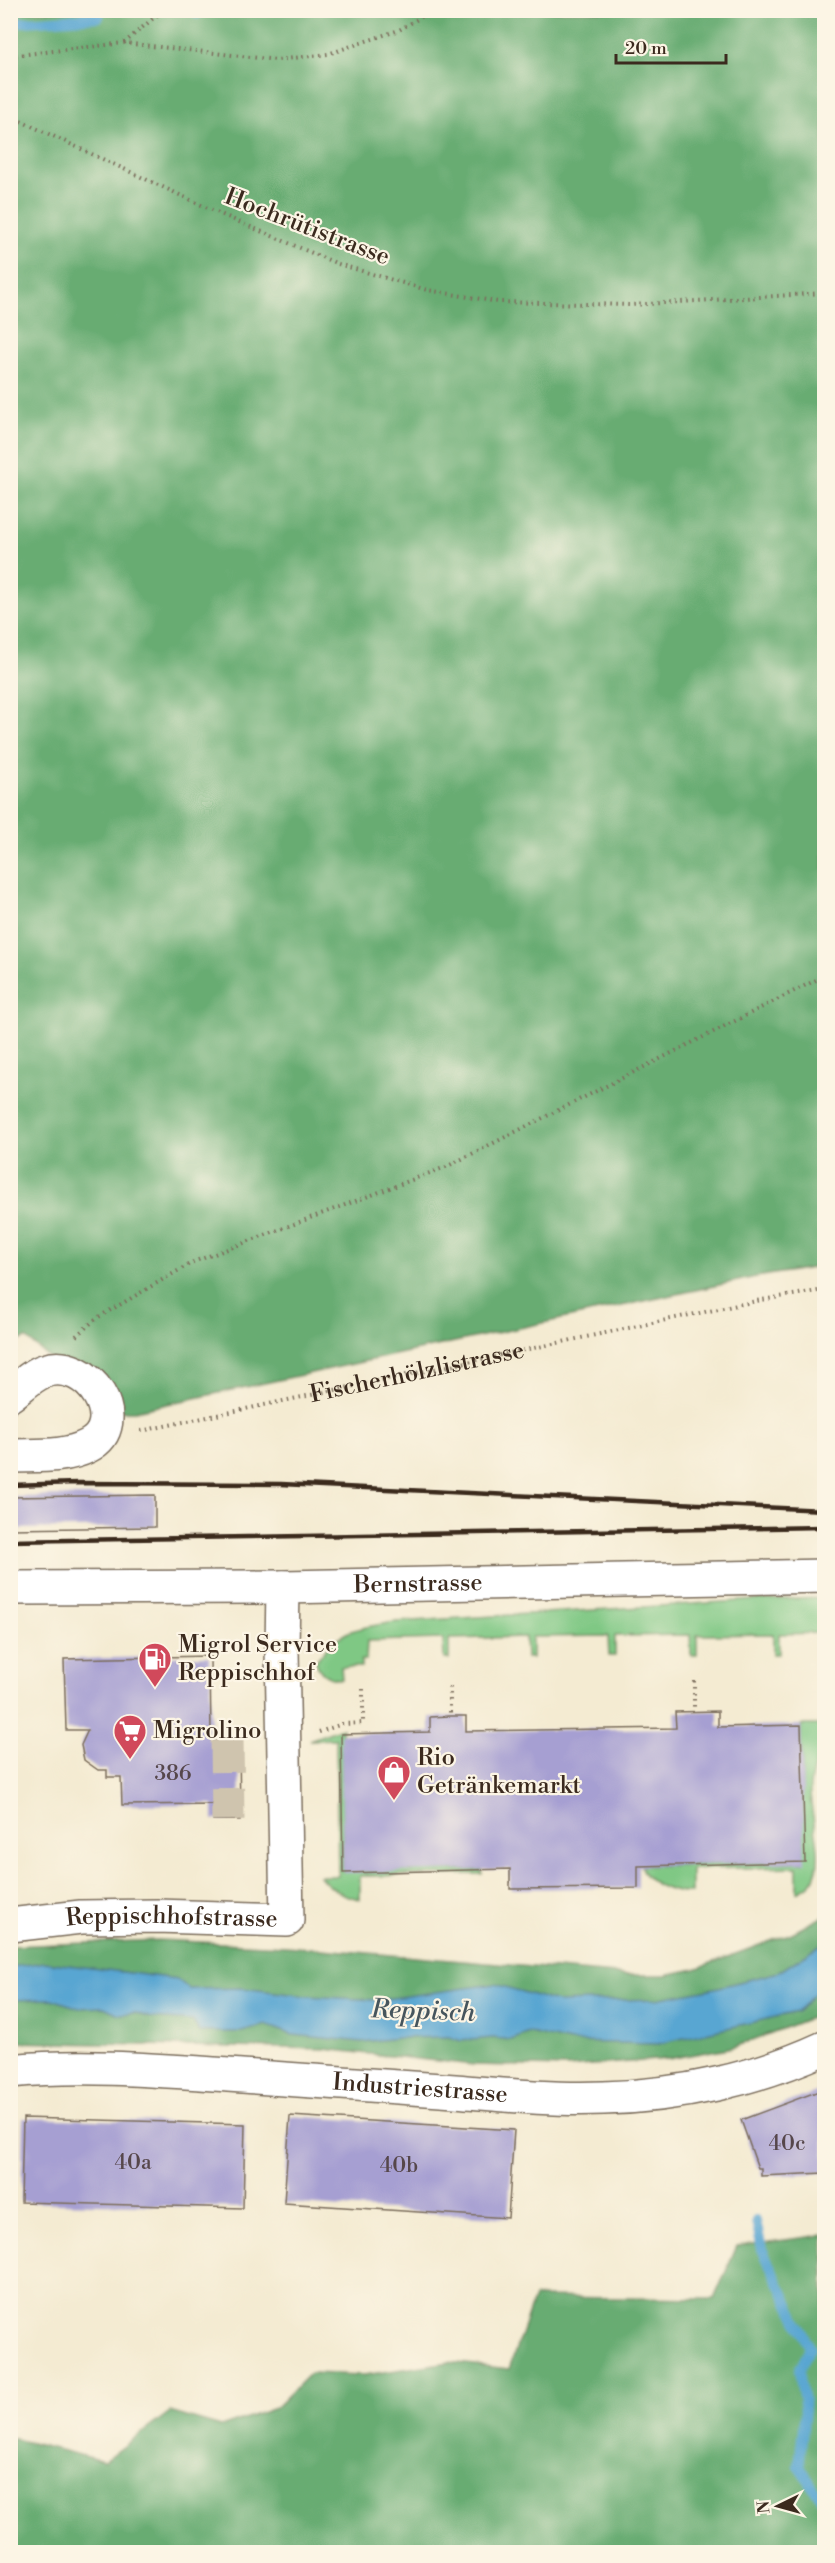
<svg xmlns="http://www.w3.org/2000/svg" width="835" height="2563" viewBox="0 0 835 2563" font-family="'Libre Bodoni',serif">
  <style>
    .green { fill: #7fc884; stroke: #5d7951; stroke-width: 1.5 }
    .forest { fill: #67ac72; stroke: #516b48; stroke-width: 1.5 }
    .water { fill: #59a6d2; stroke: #4a6878; stroke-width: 1.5 }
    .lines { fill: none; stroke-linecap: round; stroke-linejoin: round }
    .stream { stroke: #59a6d2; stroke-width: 10 }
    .building { fill: #a69fd2 }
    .minor-tunnel { stroke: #cfc4ae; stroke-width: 33; stroke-dasharray: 33 16; stroke-linecap: butt }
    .minor-casing { stroke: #7c6e5d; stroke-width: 36 }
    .major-casing { stroke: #7c6e5d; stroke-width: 36 }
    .path { stroke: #7c6e5d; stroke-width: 4; stroke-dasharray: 1.5 4.5; stroke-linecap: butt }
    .minor { stroke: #fff; stroke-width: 33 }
    .major { stroke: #fff; stroke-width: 33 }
    .rail { stroke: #3b2a1e; stroke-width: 4.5 }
    .labels { text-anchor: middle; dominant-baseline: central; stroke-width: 4.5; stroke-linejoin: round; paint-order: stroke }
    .number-label { font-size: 21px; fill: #56474b }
    .street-label { font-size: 24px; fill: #3b2a1e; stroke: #fcf5e5 }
    .poi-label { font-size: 24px; fill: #3b2a1e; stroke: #fcf5e5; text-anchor: start }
    .water-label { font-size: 26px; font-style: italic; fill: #46555d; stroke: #fcf5e5 }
  </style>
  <rect width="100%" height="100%" fill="#fcf5e5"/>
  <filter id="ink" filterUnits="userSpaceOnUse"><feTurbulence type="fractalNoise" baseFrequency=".0167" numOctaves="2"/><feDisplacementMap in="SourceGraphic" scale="12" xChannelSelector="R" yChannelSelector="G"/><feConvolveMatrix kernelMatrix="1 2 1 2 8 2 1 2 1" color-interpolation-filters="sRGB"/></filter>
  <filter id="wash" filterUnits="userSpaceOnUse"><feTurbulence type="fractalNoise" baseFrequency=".008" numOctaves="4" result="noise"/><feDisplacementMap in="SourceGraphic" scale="24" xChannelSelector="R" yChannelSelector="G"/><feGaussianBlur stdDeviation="1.35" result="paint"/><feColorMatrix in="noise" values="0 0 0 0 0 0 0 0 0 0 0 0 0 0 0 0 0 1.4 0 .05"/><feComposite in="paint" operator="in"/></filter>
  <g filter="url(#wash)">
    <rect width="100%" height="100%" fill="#f4ebd2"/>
    <path class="green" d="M 824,1598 L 824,1633 L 779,1634 L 779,1654 L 773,1654 L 773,1634 L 697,1635 L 697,1655 L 691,1655 L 690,1635 L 615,1636 L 615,1656 L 609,1656 L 608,1636 L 532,1637 L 532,1658 L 526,1658 L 525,1637 L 449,1639 L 449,1659 L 444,1659 L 443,1639 L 367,1641 L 366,1660 L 361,1660 L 361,1667 L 341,1667 L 342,1679 C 328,1679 319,1674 316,1661 C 338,1628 359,1628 395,1622 L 756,1600 Z
      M 801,1725 L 824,1725 C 824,1748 811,1765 810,1788 C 809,1820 829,1856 810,1885 L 797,1892 L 797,1867 L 691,1869 L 691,1893 C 675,1894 644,1883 641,1866 L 804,1862 Z
      M 342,1728 L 343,1872 L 482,1870 L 482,1874 L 360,1876 L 360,1899 C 344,1896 330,1889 320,1876 L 338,1876 L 336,1739 L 309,1740 Z"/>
    <path class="forest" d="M 11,11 L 824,11 L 824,1266 L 756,1277 L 135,1411 L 98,1412 L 74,1379 L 26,1338 L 11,1344 Z
      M 824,1916 L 824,2013 L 734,2047 L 668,2059 L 568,2067 L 474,2065 L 323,2049 L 11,2042 L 11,1946 L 159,1940 L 286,1946 L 628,1975 L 665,1975 L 695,1969 L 792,1933 Z
      M 824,2235 L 824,2552 L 11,2552 L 11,2438 L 104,2461 L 170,2412 L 221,2427 L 275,2408 L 310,2373 L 364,2375 L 449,2362 L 509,2369 L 534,2297 L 714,2299 L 737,2246 Z"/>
    <path class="water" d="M 820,1945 L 824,1945 L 824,1989 L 815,1993 L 797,2012 L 658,2044 L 570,2042 L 530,2033 L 511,2040 L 493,2038 L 461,2041 L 449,2037 L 399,2038 L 362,2042 L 293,2035 L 266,2025 L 242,2032 L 199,2032 L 193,2021 L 151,2018 L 136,2013 L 119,2014 L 104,2007 L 79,2008 L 52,1999 L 11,2000 L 11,1967 L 45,1962 L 177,1979 L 189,1989 L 243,1988 L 306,1996 L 378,2000 L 495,1984 L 557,2002 L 656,1999 L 715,1988 L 779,1972 Z"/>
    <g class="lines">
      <path class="stream" d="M 197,14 L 202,10
        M 10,23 L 99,17
        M 756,2221 L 762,2249 L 810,2347 L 799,2370 L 805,2409 L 799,2466 L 824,2503"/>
    </g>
    <g id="blocks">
      <path class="building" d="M 155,1495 L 155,1527 L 10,1529 L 10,1497 Z
        M 210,1656 L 211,1739 L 239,1739 L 240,1820 L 213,1820 L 213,1804 L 122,1805 L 121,1777 L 107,1777 L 107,1770 L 98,1770 L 84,1760 L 81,1745 L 88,1730 L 66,1730 L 64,1659 Z
        M 718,1711 L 718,1727 L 801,1725 L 805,1862 L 638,1866 L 638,1888 L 510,1889 L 510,1869 L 343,1873 L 341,1734 L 430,1732 L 430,1717 L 450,1716 L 466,1716 L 466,1731 L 676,1728 L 675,1712 Z
        M 824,2089 L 824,2173 L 761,2176 L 761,2168 L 758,2168 L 741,2120 Z
        M 290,2116 L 514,2130 L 508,2218 L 284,2203 Z
        M 23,2118 L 245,2124 L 243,2208 L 21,2202 Z"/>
    </g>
  </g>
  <g filter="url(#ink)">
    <use href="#blocks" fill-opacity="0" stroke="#7c6e5d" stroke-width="1.5"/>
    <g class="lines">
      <path class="minor-tunnel" d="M 227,1739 L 228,1820"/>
      <defs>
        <g id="minor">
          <path d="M 10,1395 C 21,1387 32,1375 44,1371 C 89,1355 131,1424 88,1446 C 65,1458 36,1455 10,1456"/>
          <path id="s2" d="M 10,1925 L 81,1917 L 157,1916 L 287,1920 L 282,1649 L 283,1587"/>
          <path id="s3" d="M 10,2071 C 83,2064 156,2070 228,2075 C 304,2080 379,2086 455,2091 C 504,2095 555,2100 604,2098 C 679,2096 757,2079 824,2048"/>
        </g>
        <g id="major">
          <path id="s4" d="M 10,1588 L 283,1587 L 824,1576"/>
        </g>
      </defs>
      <use href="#minor" class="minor-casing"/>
      <use href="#major" class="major-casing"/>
      <g class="path">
        <path d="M 124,43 L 163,10"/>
        <path d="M 10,56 L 124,43 L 277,60 L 328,54 L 399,30 L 433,10"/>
        <path d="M 10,116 L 225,216 L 338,264 L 427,290 L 499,302 L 631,305 L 824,293"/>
        <path d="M 76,1336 L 97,1318 L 193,1262 L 446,1167 L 824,976"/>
        <path id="s1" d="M 141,1431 L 761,1300 L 824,1290"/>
        <path d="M 694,1681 L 694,1712"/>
        <path d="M 450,1687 L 450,1716"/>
        <path d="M 319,1732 L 342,1724 L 363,1723 L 363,1689"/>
      </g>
      <use href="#minor" class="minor"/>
      <use href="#major" class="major"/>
      <path class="rail" d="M 10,1485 L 77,1483 L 281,1484 L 824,1510
        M 10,1541 L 824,1527"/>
    </g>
  </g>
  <defs>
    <symbol id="fuel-pin" viewBox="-11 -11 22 30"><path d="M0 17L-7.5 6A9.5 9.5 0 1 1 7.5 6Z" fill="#d1495b" stroke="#fcf5e5"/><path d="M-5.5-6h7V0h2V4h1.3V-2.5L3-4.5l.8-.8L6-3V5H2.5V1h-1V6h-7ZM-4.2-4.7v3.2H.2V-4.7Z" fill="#fff"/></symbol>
    <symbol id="supermarket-pin" viewBox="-11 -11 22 30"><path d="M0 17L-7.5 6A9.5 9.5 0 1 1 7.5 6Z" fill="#d1495b" stroke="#fcf5e5"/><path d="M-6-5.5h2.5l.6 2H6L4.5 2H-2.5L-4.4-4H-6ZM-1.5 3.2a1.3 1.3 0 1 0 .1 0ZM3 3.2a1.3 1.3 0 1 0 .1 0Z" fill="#fff"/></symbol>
    <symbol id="shop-pin" viewBox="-11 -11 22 30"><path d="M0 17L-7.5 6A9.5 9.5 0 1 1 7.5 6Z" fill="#d1495b" stroke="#fcf5e5"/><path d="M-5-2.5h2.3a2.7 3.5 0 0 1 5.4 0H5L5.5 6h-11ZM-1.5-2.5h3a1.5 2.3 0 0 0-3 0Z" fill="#fff"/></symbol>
  </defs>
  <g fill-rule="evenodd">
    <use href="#fuel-pin" x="136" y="1640" width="38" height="52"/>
    <use href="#supermarket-pin" x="111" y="1712" width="38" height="52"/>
    <use href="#shop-pin" x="375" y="1753" width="38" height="52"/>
  </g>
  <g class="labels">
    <g class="number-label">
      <text x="173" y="1774">386</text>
      <text x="787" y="2144">40c</text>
      <text x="133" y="2163">40a</text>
      <text x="399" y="2166">40b</text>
    </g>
    <g class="street-label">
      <text transform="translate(307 227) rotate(21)">Hochrütistrasse</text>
      <text stroke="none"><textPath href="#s1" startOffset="282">Fischerhölzlistrasse</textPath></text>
      <text stroke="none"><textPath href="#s4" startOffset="408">Bernstrasse</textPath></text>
      <text stroke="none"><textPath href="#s2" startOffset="162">Reppischhofstrasse</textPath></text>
      <text stroke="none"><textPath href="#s3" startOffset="411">Industriestrasse</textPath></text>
    </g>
    <g class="poi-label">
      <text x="178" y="1645">Migrol Service<tspan x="178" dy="28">Reppischhof</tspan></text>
      <text x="153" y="1731">Migrolino</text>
      <text x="417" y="1758">Rio<tspan x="417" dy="28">Getränkemarkt</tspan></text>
    </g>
    <g class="water-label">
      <text transform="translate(423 2011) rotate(2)">Reppisch</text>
    </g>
  </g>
  <rect width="835" height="2563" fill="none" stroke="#fcf5e5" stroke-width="36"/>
  <g transform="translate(778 2506) rotate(265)" stroke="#fcf5e5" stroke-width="4.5" paint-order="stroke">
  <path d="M0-4.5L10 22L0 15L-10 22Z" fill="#3b2a1e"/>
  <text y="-9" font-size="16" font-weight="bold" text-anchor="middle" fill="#3b2a1e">N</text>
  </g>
  <path d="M616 54v9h110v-9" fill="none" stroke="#3b2a1e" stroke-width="3"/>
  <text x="625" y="54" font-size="18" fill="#3b2a1e" stroke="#fcf5e5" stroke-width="4.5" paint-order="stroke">20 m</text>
</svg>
